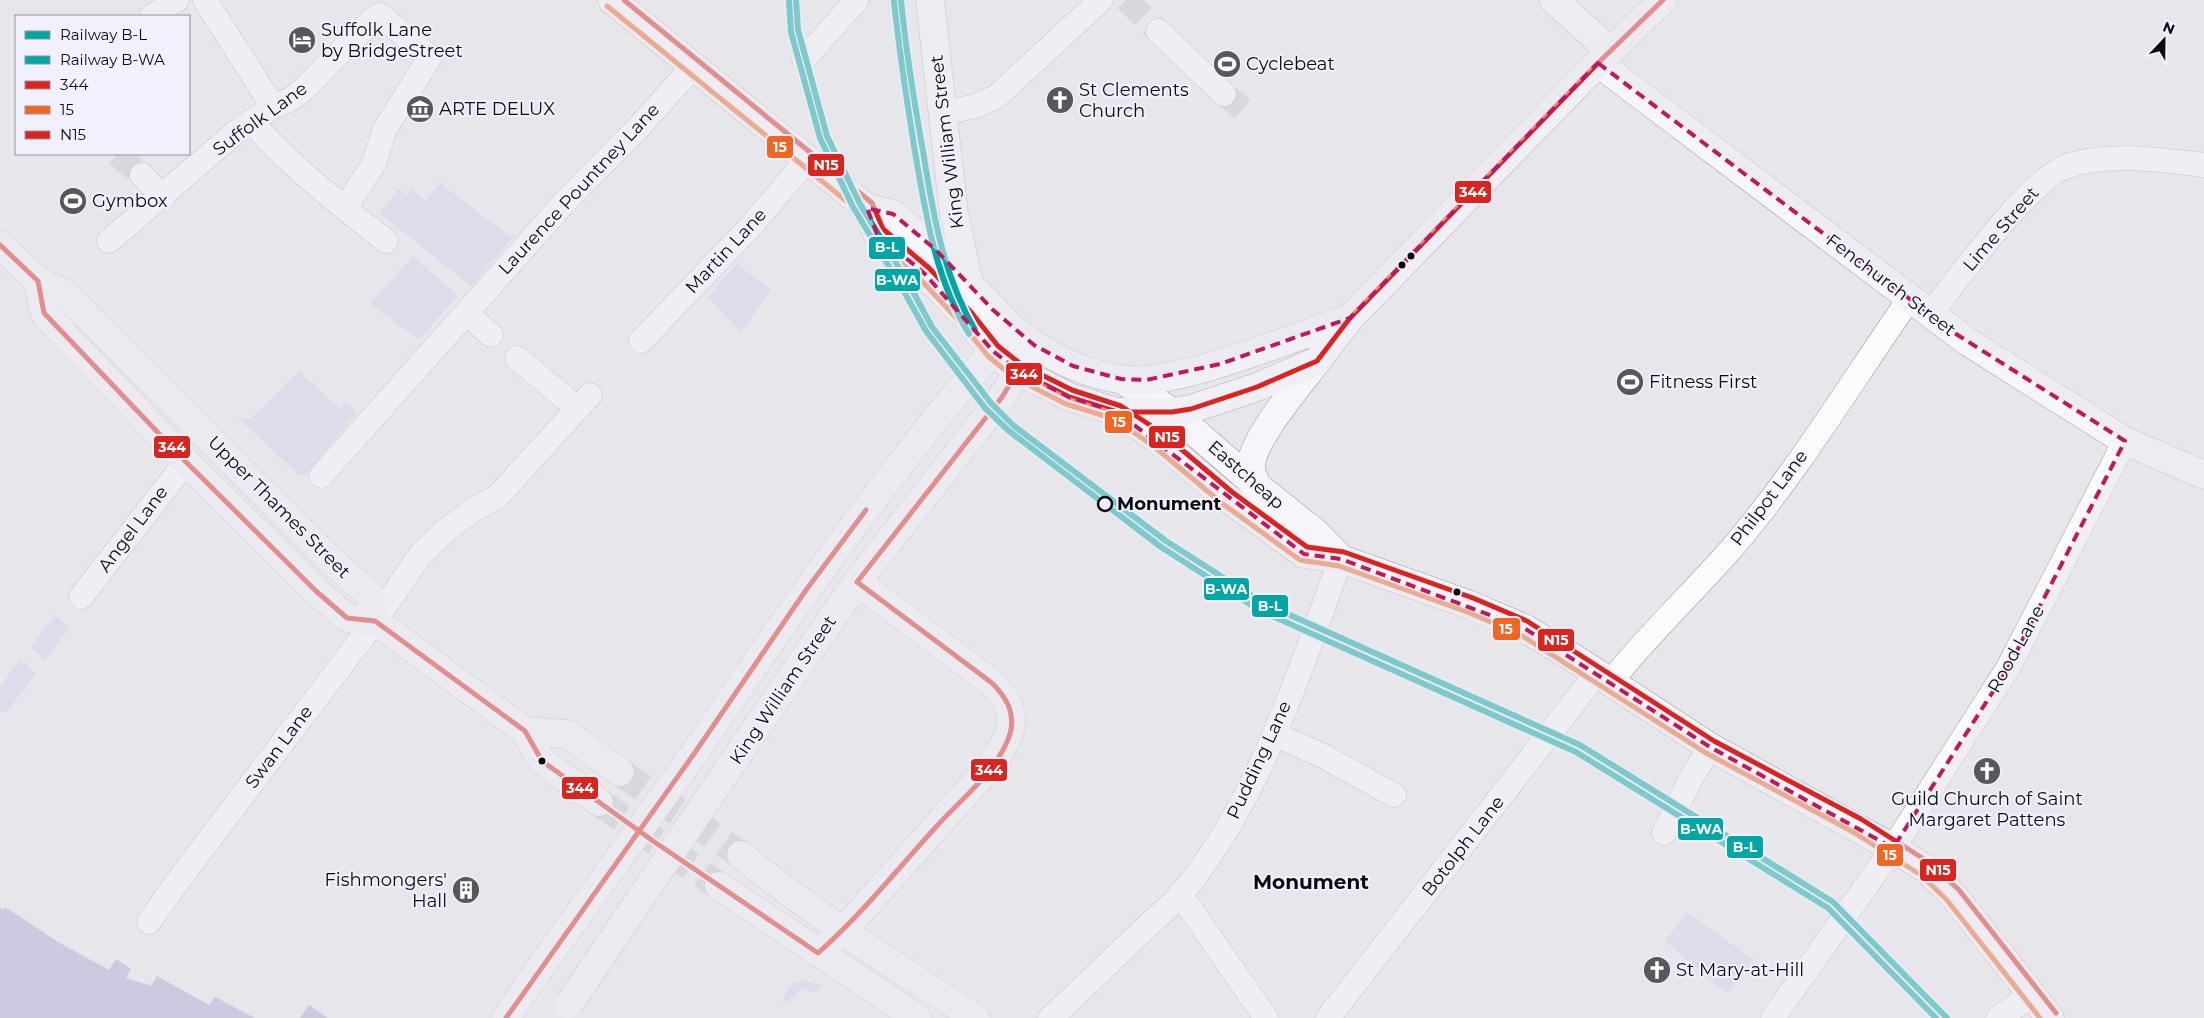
<svg xmlns="http://www.w3.org/2000/svg" width="2204" height="1018" viewBox="0 0 2204 1018" font-family="Montserrat,sans-serif">
  <style>
    .green { fill: #d2d0e8 }
    .water { fill: #aea9d2 }
    .lines { fill: none; stroke-linecap: round; stroke-linejoin: round }
    .street-tunnel { stroke: #c5c5ca; stroke-width: 24; stroke-dasharray: 24 12; stroke-linecap: butt }
    .primary-tunnel { stroke: #c5c5ca; stroke-width: 28; stroke-dasharray: 28 14; stroke-linecap: butt }
    .street-casing { stroke: #9e9ea2; stroke-width: 25 }
    .secondary-casing { stroke: #9e9ea2; stroke-width: 29 }
    .primary-casing { stroke: #b2b1bd; stroke-width: 29 }
    .street { stroke: #fbfbfc; stroke-width: 24 }
    .secondary { stroke: #f6f5f9; stroke-width: 28 }
    .primary { stroke: #f0eff6; stroke-width: 28 }
    .primary-bridge-casing { stroke: #b2b1bd; stroke-width: 29; stroke-linecap: butt }
    .primary-bridge { stroke: #f0eff6; stroke-width: 28 }
    .bus-1-casing { stroke: #f1f0fc; stroke-width: 9 }
    .bus-2-casing { stroke: #f1f0fc; stroke-width: 9 }
    .bus-3-casing { stroke: #f1f0fc; stroke-width: 9 }
    .bus-1 { stroke: #dc241f; stroke-width: 5 }
    .bus-2 { stroke: #f26522; stroke-width: 5 }
    .bus-3 { stroke: #dc241f; stroke-width: 5 }
    .rail-1-casing { stroke: #f1f0fc; stroke-width: 10 }
    .rail-2-casing { stroke: #f1f0fc; stroke-width: 10 }
    .rail-1 { stroke: #01a7a5; stroke-width: 6 }
    .rail-2 { stroke: #01a7a5; stroke-width: 6 }
    .marked { fill: none; stroke: #c2185b; stroke-width: 4; stroke-dasharray: 10 6; stroke-linejoin: round }
    .bus-dot { fill: #0c0b0f; stroke: #f1f0fc; stroke-width: 2 }
    .stop-dot { fill: #f1f0fc; stroke: #0c0b0f; stroke-width: 2.5 }
    .labels { text-anchor: middle; dominant-baseline: central; stroke-width: 4; stroke-linejoin: round; paint-order: stroke }
    .poi-label { font-size: 18px; fill: #0c0b0f; stroke: #f1f0fc; text-anchor: start }
    .street-label { font-size: 18px; fill: #0c0b0f; stroke: #f1f0fc }
    .stop-label { font-size: 18px; font-weight: bold; fill: #0c0b0f; stroke: #f1f0fc; text-anchor: start }
    .quarter-label { font-size: 20px; font-weight: bold; fill: #0c0b0f; stroke: #f1f0fc }
    .line-badge { stroke: #f1f0fc; stroke-width: 2 }
    .badge-label { font-size: 14px; text-anchor: middle; font-weight: bold; fill: #fff }
  </style>
  <rect width="100%" height="100%" fill="#e6e6eb"/>
  <path class="green" d="M 440,183 L 509,236 L 515,235 L 471,286 L 380,213 L 398,189 L 406,195 L 411,189 L 426,201 Z
    M 413,256 L 458,296 L 419,339 L 370,304 Z
    M 737,264 L 771,290 L 741,332 L 708,297 Z
    M 299,372 L 340,408 L 346,402 L 357,412 L 307,474 L 299,475 L 239,419 L 250,419 Z
    M 55,615 L 70,627 L 45,660 L 30,648 Z
    M 20,660 L 36,673 L 5,714 L 0,711 L 0,686 Z
    M 1687,913 L 1753,959 L 1727,994 L 1665,941 Z
    M 804,980 L 822,986 L 814,993 L 802,988 L 787,1003 L 782,999 L 793,983 Z"/>
  <path class="water" d="M 5,907 L 58,942 L 109,970 L 116,959 L 131,969 L 126,978 L 151,986 L 157,976 L 209,1005 L 215,997 L 255,1018 L 0,1018 L 0,908 L 4,910 Z
    M 309,1005 L 328,1018 L 300,1018 Z"/>
  <g class="lines">
    <path class="street-tunnel" d="M 1126,0 L 1158,31
      M 1224,94 L 1249,114
      M 117,154 L 142,175"/>
    <path class="primary-tunnel" d="M 620,772 L 741,855
      M 599,802 L 719,886"/>
    <defs>
      <path id="street" d="M 205,0 L 273,107
        M 152,16 L 177,0
        M 1158,31 L 1224,94
        M 804,59 L 857,0
        M 943,113 L 976,106 L 996,97 L 1101,0
        M 251,121 C 290,166 339,204 386,241
        M 142,175 L 163,197
        M 109,241 L 236,132 L 273,107 L 293,98 L 304,89 L 373,19 L 380,15 L 430,57 L 385,129 L 374,163 L 345,208
        M 466,313 L 491,335
        M 1930,314 C 1958,279 2029,180 2067,166 C 2106,152 2163,160 2204,165
        M 641,341 L 750,227 L 808,159
        M 517,358 L 578,409
        M 321,476 L 564,203 L 636,130 L 694,66
        M 81,597 L 186,462
        M 1610,683 C 1647,635 1692,594 1732,548 C 1798,471 1852,381 1910,298
        M 1274,734 L 1323,756 L 1394,795
        M 1664,833 L 1694,773 L 1710,747
        M 1180,894 L 1266,1018
        M 149,922 L 183,874 L 375,621 L 420,555 L 446,530 L 472,511 L 498,496 L 590,395
        M 1050,1018 C 1081,991 1108,963 1138,935 C 1152,921 1169,908 1182,893 C 1261,798 1298,673 1341,559
        M 1328,1018 L 1597,673
        M 1773,1018 L 1893,848 L 2008,668 L 2125,441
        M 1998,1018 L 2032,995"/>
      <path id="secondary" d="M 612,0 L 867,208 L 893,214 L 936,250 L 1014,330
        M 930,0 L 954,214 L 969,283 L 966,317
        M 1554,0 L 1610,51
        M 1598,63 L 1968,342 L 2125,441 L 2204,475
        M 867,208 L 877,234 L 924,273 L 966,317 L 993,351 L 1018,371
        M 1121,379 L 1172,412 L 1257,486 L 1317,534 L 1341,559
        M 1117,412 L 1157,439 L 1227,498 L 1304,554 L 1341,559 L 1470,605 L 1524,628 L 1572,657 L 1710,747 L 1893,848 L 1926,869 L 1953,895 L 2050,1018
        M 1257,486 C 1255,481 1251,473 1251,467 C 1251,440 1300,384 1317,361"/>
      <path id="primary" d="M 0,245 L 38,281 L 64,293 L 325,555 L 369,594 L 375,621
        M 38,281 L 44,313 L 186,462 L 316,591 L 347,618 L 375,621 L 525,731 L 542,761 L 599,802
        M 1018,371 L 1069,397 L 1117,412 L 1172,412 L 1191,409 L 1257,387 L 1317,361 L 1350,318 L 1598,63 L 1663,0
        M 525,731 L 567,734 L 620,772
        M 696,751 C 757,660 819,571 885,484 C 926,431 966,378 1014,330 C 1050,358 1098,383 1146,380 C 1164,379 1181,374 1198,370 C 1250,356 1299,336 1350,318
        M 726,772 L 857,582 L 1002,397 L 1028,355
        M 741,855 C 815,915 896,967 976,1018
        M 719,886 L 917,1018
        M 818,953 L 843,931 L 992,764 C 1014,732 1021,712 992,683 L 857,582
        M 506,1018 L 532,979"/>
    </defs>
    <use href="#street" class="street-casing"/>
    <use href="#secondary" class="secondary-casing"/>
    <use href="#primary" class="primary-casing"/>
    <use href="#street" class="street"/>
    <use href="#secondary" class="secondary"/>
    <use href="#primary" class="primary"/>
    <defs>
      <path id="primary-bridge" d="M 532,979 L 696,751
        M 569,1004 L 726,772"/>
    </defs>
    <use href="#primary-bridge" class="primary-bridge-casing"/>
    <use href="#primary-bridge" class="primary-bridge"/>
    <defs>
      <path id="bus-1" d="M 0,245 L 38,281 L 44,313 L 186,462 L 316,591 L 347,618 L 375,621 L 525,731 L 542,761 L 653,841 L 818,953 C 861,915 896,871 935,828 C 960,800 998,771 1010,734 C 1016,713 1006,697 992,683 L 857,582 L 1002,397 L 1018,371 L 1069,397 L 1117,412 L 1172,412 L 1191,409 L 1257,387 L 1317,361 L 1350,318 L 1598,63 L 1663,0
        M 506,1018 L 696,751 L 806,590 L 866,510"/>
      <path id="bus-2" d="M 607,6 L 861,213 L 872,239 L 919,278 L 960,322 L 988,356 L 1013,377 L 1066,404 L 1114,419 L 1152,445 L 1223,504 L 1300,560 L 1339,566 L 1467,612 L 1521,635 L 1706,753 L 1853,832 L 1921,875 L 1947,900 L 2040,1018"/>
      <path id="bus-3" d="M 624,0 L 872,203 L 883,229 L 929,268 L 971,312 L 998,346 L 1022,365 L 1072,390 L 1121,406 L 1162,433 L 1232,492 L 1307,547 L 1344,552 L 1473,598 L 1527,621 L 1714,741 L 1861,819 L 1930,863 L 1959,890 L 2056,1013"/>
    </defs>
    <use href="#bus-1" class="bus-1-casing"/>
    <use href="#bus-2" class="bus-2-casing"/>
    <use href="#bus-3" class="bus-3-casing"/>
    <use href="#bus-1" class="bus-1"/>
    <use href="#bus-2" class="bus-2"/>
    <use href="#bus-3" class="bus-3"/>
    <defs>
      <path id="rail-1" d="M 796,0 L 798,30 L 827,136 L 860,204 L 909,284 L 932,327 L 991,403 L 1014,426 L 1166,541 L 1263,603 L 1580,745 L 1833,902 L 1947,1018
        M 901,0 C 906,51 914,101 923,151 C 933,214 943,275 975,330"/>
      <path id="rail-2" d="M 789,0 L 791,32 L 820,138 L 853,207 L 902,288 L 926,331 L 985,408 L 1009,431 L 1161,547 L 1259,610 L 1576,752 L 1828,908 L 1936,1018
        M 894,1 C 899,51 907,102 915,152 C 926,215 935,278 969,334"/>
    </defs>
    <use href="#rail-1" class="rail-1-casing"/>
    <use href="#rail-2" class="rail-2-casing"/>
    <use href="#rail-1" class="rail-1"/>
    <use href="#rail-2" class="rail-2"/>
  </g>
  <path d="M0 0H2204V1018H0ZM 1598,63 L 1956,334 L 2125,441 L 2008,668 L 1893,848 L 1710,747 L 1524,628 L 1341,559 L 1304,554 L 1117,412 L 1069,397 L 1018,371 L 993,351 L 924,273 L 877,234 L 867,208 L 893,214 L 936,250 L 993,310 L 1034,345 L 1073,366 L 1121,379 L 1146,380 L 1220,364 L 1350,318 Z" fill="#e6e6eb" fill-opacity=".55" fill-rule="evenodd"/>
  <path class="marked" d="M 1598,63 L 1956,334 L 2125,441 L 2008,668 L 1893,848 L 1710,747 L 1524,628 L 1341,559 L 1304,554 L 1117,412 L 1069,397 L 1018,371 L 993,351 L 924,273 L 877,234 L 867,208 L 893,214 L 936,250 L 993,310 L 1034,345 L 1073,366 L 1121,379 L 1146,380 L 1220,364 L 1350,318 Z"/>
  <defs>
    <symbol id="hotel-disc" viewBox="-11 -11 22 22"><circle r="9.5" fill="#58585c" stroke="#f1f0fc"/><path d="M-6-4.5h1.5V1H6V5H4.5V3h-9V5H-6ZM-4 0a1.8 1.8 0 1 1 3.6 0ZM.5 0V-2.5h3Q6-2.5 6 0Z" fill="#fff"/></symbol>
    <symbol id="stadium-disc" viewBox="-11 -11 22 22"><circle r="9.5" fill="#58585c" stroke="#f1f0fc"/><path d="M0-5a6.5 5 0 1 0 0 10a6.5 5 0 1 0 0-10ZM-3.5-1.8h7v3.6h-7Z" fill="#fff"/></symbol>
    <symbol id="church-disc" viewBox="-11 -11 22 22"><circle r="9.5" fill="#58585c" stroke="#f1f0fc"/><path d="M-1.2-6h2.4v3.5h3.3v2.4h-3.3V6h-2.4V-.1h-3.3v-2.4h3.3Z" fill="#fff"/></symbol>
    <symbol id="museum-disc" viewBox="-11 -11 22 22"><circle r="9.5" fill="#58585c" stroke="#f1f0fc"/><path d="M0-6L6-3V-2H-6V-3ZM-5-1h2V3h-2ZM-1-1h2V3h-2ZM3-1h2V3H3ZM-6 4H6V6H-6Z" fill="#fff"/></symbol>
    <symbol id="building-disc" viewBox="-11 -11 22 22"><circle r="9.5" fill="#58585c" stroke="#f1f0fc"/><path d="M-4-6H4V6H1V3H-1V6H-4ZM-2.5-4.3h1.7v1.8h-1.7ZM.8-4.3h1.7v1.8H.8ZM-2.5-1h1.7V.8h-1.7ZM.8-1h1.7V.8H.8Z" fill="#fff"/></symbol>
  </defs>
  <g fill-rule="evenodd">
    <use href="#hotel-disc" x="286" y="24" width="32" height="32"/>
    <use href="#stadium-disc" x="1211" y="48" width="32" height="32"/>
    <use href="#church-disc" x="1044" y="84" width="32" height="32"/>
    <use href="#museum-disc" x="404" y="93" width="32" height="32"/>
    <use href="#stadium-disc" x="57" y="185" width="32" height="32"/>
    <use href="#stadium-disc" x="1614" y="366" width="32" height="32"/>
    <use href="#church-disc" x="1971" y="755" width="32" height="32"/>
    <use href="#building-disc" x="450" y="874" width="32" height="32"/>
    <use href="#church-disc" x="1641" y="954" width="32" height="32"/>
  </g>
  <g class="bus-dot">
    <circle cx="1411" cy="256" r="4.5"/>
    <circle cx="1402" cy="265" r="4.5"/>
    <circle cx="1457" cy="592" r="4.5"/>
    <circle cx="542" cy="761" r="4.5"/>
  </g>
  <circle class="stop-dot" cx="1105" cy="504" r="7"/>
  <g class="labels">
    <g class="poi-label">
      <text x="321" y="30">Suffolk Lane<tspan x="321" dy="21">by BridgeStreet</tspan></text>
      <text x="1246" y="64">Cyclebeat</text>
      <text x="1079" y="90">St Clements<tspan x="1079" dy="21">Church</tspan></text>
      <text x="439" y="109">ARTE DELUX</text>
      <text x="92" y="201">Gymbox</text>
      <text x="1649" y="382">Fitness First</text>
      <text x="1987" y="799" text-anchor="middle">Guild Church of Saint<tspan x="1987" dy="21">Margaret Pattens</tspan></text>
      <text x="447" y="880" text-anchor="end">Fishmongers'<tspan x="447" dy="21">Hall</tspan></text>
      <text x="1676" y="970">St Mary-at-Hill</text>
    </g>
    <g class="street-label">
      <text transform="translate(260 119) rotate(-36)">Suffolk Lane</text>
      <text transform="translate(947 142) rotate(-97)">King William Street</text>
      <text transform="translate(579 189) rotate(-47)">Laurence Pountney Lane</text>
      <text transform="translate(2001 229) rotate(-49)">Lime Street</text>
      <text transform="translate(726 251) rotate(-47)">Martin Lane</text>
      <text transform="translate(1891 285) rotate(37)">Fenchurch Street</text>
      <text transform="translate(1246 475) rotate(41)">Eastcheap</text>
      <text transform="translate(1769 498) rotate(-53)">Philpot Lane</text>
      <text transform="translate(279 507) rotate(45)">Upper Thames Street</text>
      <text transform="translate(133 529) rotate(-53)">Angel Lane</text>
      <text transform="translate(2016 649) rotate(-61)">Rood Lane</text>
      <text transform="translate(783 690) rotate(-56)">King William Street</text>
      <text transform="translate(279 747) rotate(-53)">Swan Lane</text>
      <text transform="translate(1259 760) rotate(-65)">Pudding Lane</text>
      <text transform="translate(1463 846) rotate(-52)">Botolph Lane</text>
    </g>
    <g class="stop-label">
      <text x="1117" y="504">Monument</text>
    </g>
    <g class="quarter-label">
      <text x="1311" y="882">Monument</text>
    </g>
  </g>
  <g class="line-badge">
    <rect x="766" y="135" width="28" height="24" rx="5" fill="#f26522"/>
    <rect x="807" y="153" width="38" height="24" rx="5" fill="#dc241f"/>
    <rect x="1454" y="180" width="38" height="24" rx="5" fill="#dc241f"/>
    <rect x="868" y="236" width="38" height="24" rx="5" fill="#01a7a5"/>
    <rect x="874" y="268" width="47" height="24" rx="5" fill="#01a7a5"/>
    <rect x="1005" y="362" width="38" height="24" rx="5" fill="#dc241f"/>
    <rect x="1104" y="410" width="29" height="24" rx="5" fill="#f26522"/>
    <rect x="1148" y="425" width="38" height="24" rx="5" fill="#dc241f"/>
    <rect x="153" y="435" width="38" height="24" rx="5" fill="#dc241f"/>
    <rect x="1203" y="577" width="47" height="24" rx="5" fill="#01a7a5"/>
    <rect x="1251" y="594" width="38" height="24" rx="5" fill="#01a7a5"/>
    <rect x="1492" y="617" width="29" height="24" rx="5" fill="#f26522"/>
    <rect x="1537" y="628" width="38" height="24" rx="5" fill="#dc241f"/>
    <rect x="970" y="758" width="38" height="24" rx="5" fill="#dc241f"/>
    <rect x="561" y="776" width="38" height="24" rx="5" fill="#dc241f"/>
    <rect x="1677" y="817" width="47" height="24" rx="5" fill="#01a7a5"/>
    <rect x="1726" y="835" width="38" height="24" rx="5" fill="#01a7a5"/>
    <rect x="1876" y="843" width="28" height="24" rx="5" fill="#f26522"/>
    <rect x="1919" y="858" width="38" height="24" rx="5" fill="#dc241f"/>
  </g>
  <g class="badge-label">
    <text x="780" y="152">15</text>
    <text x="826" y="170">N15</text>
    <text x="1473" y="197">344</text>
    <text x="887" y="252">B-L</text>
    <text x="897" y="285">B-WA</text>
    <text x="1024" y="379">344</text>
    <text x="1119" y="427">15</text>
    <text x="1167" y="442">N15</text>
    <text x="172" y="452">344</text>
    <text x="1226" y="594">B-WA</text>
    <text x="1270" y="611">B-L</text>
    <text x="1506" y="634">15</text>
    <text x="1556" y="645">N15</text>
    <text x="989" y="775">344</text>
    <text x="580" y="793">344</text>
    <text x="1701" y="834">B-WA</text>
    <text x="1745" y="852">B-L</text>
    <text x="1890" y="860">15</text>
    <text x="1938" y="875">N15</text>
  </g>
  <rect x="15" y="15" width="175" height="140" fill="#f1f0fc" stroke="#95949d"/>
  <rect x="25" y="31" width="25" height="8" fill="#01a7a5" stroke="#95949d"/>
  <text x="60" y="40" font-size="15" fill="#0c0b0f">Railway B-L</text>
  <rect x="25" y="56" width="25" height="8" fill="#01a7a5" stroke="#95949d"/>
  <text x="60" y="65" font-size="15" fill="#0c0b0f">Railway B-WA</text>
  <rect x="25" y="81" width="25" height="8" fill="#dc241f" stroke="#95949d"/>
  <text x="60" y="90" font-size="15" fill="#0c0b0f">344</text>
  <rect x="25" y="106" width="25" height="8" fill="#f26522" stroke="#95949d"/>
  <text x="60" y="115" font-size="15" fill="#0c0b0f">15</text>
  <rect x="25" y="131" width="25" height="8" fill="#dc241f" stroke="#95949d"/>
  <text x="60" y="140" font-size="15" fill="#0c0b0f">N15</text>
  <g transform="translate(2164 40) rotate(22)" stroke="#f1f0fc" stroke-width="4" paint-order="stroke">
  <path d="M0-4L9 19L0 12L-9 19Z" fill="#0c0b0f"/>
  <text y="-8" font-size="14" font-weight="bold" text-anchor="middle" fill="#0c0b0f">N</text>
  </g>
</svg>
